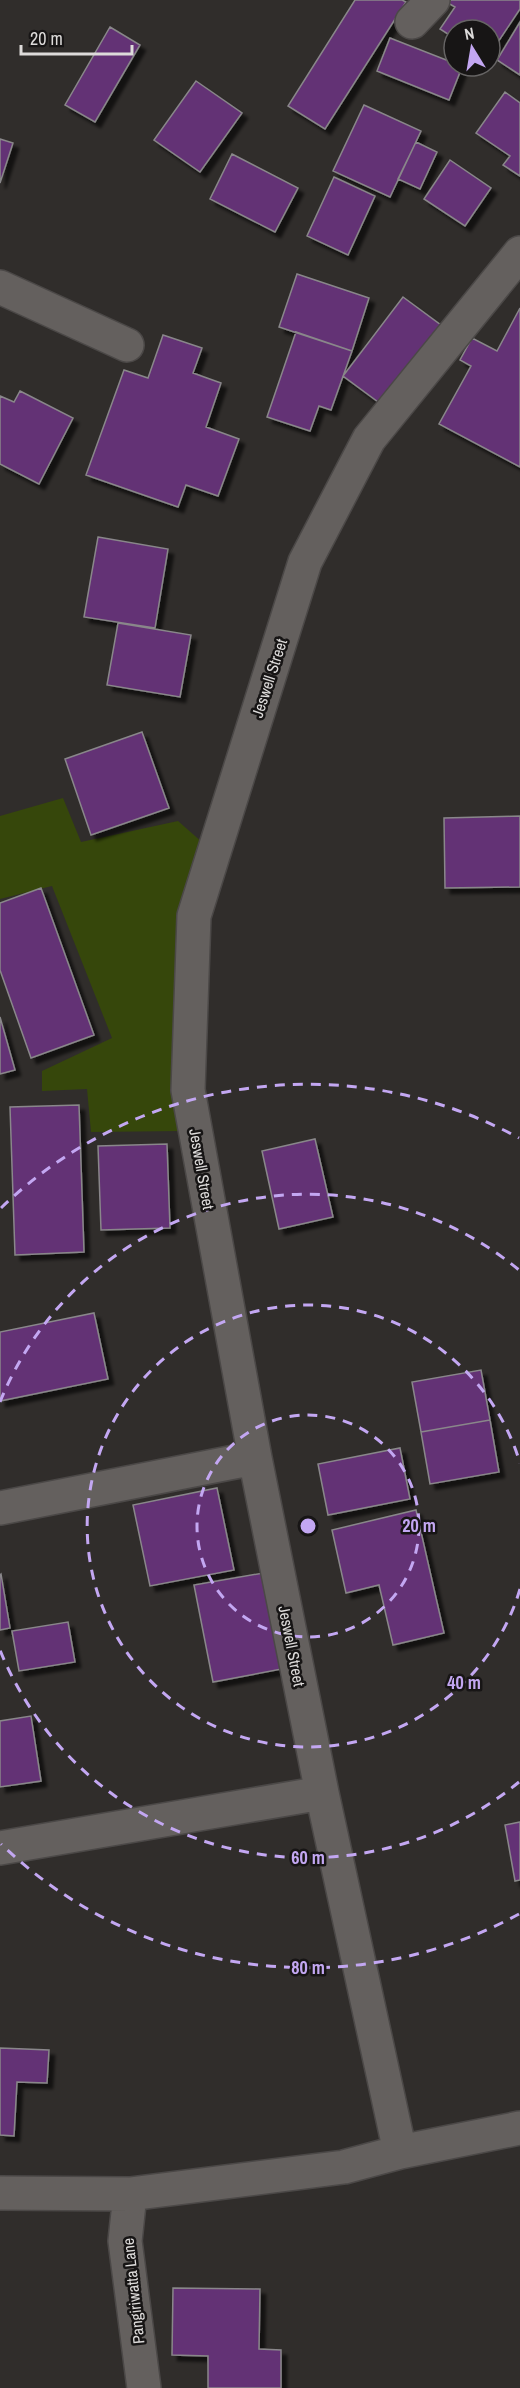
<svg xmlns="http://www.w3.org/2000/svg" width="520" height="2388" viewBox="0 0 520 2388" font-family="'Archivo Narrow',sans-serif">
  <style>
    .green { fill: #36470b }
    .building { fill: #643175; stroke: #89878a; stroke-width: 1.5; filter: url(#shadow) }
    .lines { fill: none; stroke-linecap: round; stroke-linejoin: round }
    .minor-casing { stroke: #4b4847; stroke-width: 36 }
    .minor { stroke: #64605e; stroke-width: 33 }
    .ring { fill: none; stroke: #c3a7f2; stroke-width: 3; stroke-dasharray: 10 8 }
    .labels { text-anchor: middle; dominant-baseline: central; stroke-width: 5; stroke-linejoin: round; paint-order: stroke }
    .street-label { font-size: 16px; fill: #dddbda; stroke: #171515 }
    .centre { fill: #c3a7f2; stroke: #171515; stroke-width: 3 }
    .ring-label { font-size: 18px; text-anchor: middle; font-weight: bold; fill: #c3a7f2; stroke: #171515; stroke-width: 5; stroke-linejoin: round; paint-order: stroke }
  </style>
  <defs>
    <filter id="shadow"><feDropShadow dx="5.5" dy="5.5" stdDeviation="1.5" flood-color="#0009"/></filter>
  </defs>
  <rect width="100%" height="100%" fill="#302d2b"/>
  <path class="green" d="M 63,798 L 81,842 L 178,821 L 203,843 L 183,1131 L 91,1132 L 87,1089 L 42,1091 L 42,1071 L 112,1038 L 52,886 L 0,899 L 0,816 Z"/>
  <path class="building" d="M 355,0 L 402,0 L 406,2 L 325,129 L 288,106 Z
    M 451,0 L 520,0 L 520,9 L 490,54 L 490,30 L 454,30 L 454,38 L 440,29 L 455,7 L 448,3 Z
    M 520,22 L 520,75 L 497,60 Z
    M 110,27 L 140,45 L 95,122 L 65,105 Z
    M 390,38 L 454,63 L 454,66 L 462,67 L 449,100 L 377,71 Z
    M 196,81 L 242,113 L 200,172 L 154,140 Z
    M 505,92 L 520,103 L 520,176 L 503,165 L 510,156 L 476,133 Z
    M 364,105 L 421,131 L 390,197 L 333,171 Z
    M 0,139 L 13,143 L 0,183 Z
    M 416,142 L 437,152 L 420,189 L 398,179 Z
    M 232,154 L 298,188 L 275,232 L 210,199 Z
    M 450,160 L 491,188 L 465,226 L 424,199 Z
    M 334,177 L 375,196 L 348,255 L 307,236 Z
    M 297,274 L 369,298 L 352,351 L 279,327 Z
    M 403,297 L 449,331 L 389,410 L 343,376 Z
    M 520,308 L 520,467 L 439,424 L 471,366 L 460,360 L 472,338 L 497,351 Z
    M 296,332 L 352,351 L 331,410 L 319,406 L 310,431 L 267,417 Z
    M 163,335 L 202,348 L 193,373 L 221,383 L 206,427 L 239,439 L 218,496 L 186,485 L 178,507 L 86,475 L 124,370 L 148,378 Z
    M 20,391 L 73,418 L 39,484 L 0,464 L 0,396 L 14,402 Z
    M 98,537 L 168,549 L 155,628 L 84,617 Z
    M 118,623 L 191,635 L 180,697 L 107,685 Z
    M 142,732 L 169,808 L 91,835 L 65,759 Z
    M 520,816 L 520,887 L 445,888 L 444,818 Z
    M 41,888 L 94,1035 L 31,1058 L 0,970 L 0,903 Z
    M 0,1017 L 15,1070 L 0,1074 Z
    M 79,1105 L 84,1252 L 15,1255 L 10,1107 Z
    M 315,1139 L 333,1217 L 279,1229 L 262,1151 Z
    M 167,1144 L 170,1228 L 101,1230 L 98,1146 Z
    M 94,1313 L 108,1379 L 0,1401 L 0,1332 Z
    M 481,1370 L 490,1420 L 421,1432 L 412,1382 Z
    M 490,1420 L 499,1472 L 430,1484 L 421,1432 Z
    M 400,1448 L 410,1499 L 328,1515 L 318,1464 Z
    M 217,1488 L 234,1570 L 150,1586 L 133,1505 Z
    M 416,1510 L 444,1633 L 393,1645 L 379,1585 L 346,1593 L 332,1530 Z
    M 269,1572 L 287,1668 L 213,1682 L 194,1585 Z
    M 1,1574 L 10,1628 L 0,1630 L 0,1575 Z
    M 68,1622 L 75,1662 L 19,1671 L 12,1631 Z
    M 31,1716 L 41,1781 L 0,1787 L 0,1721 Z
    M 520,1822 L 520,1880 L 515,1881 L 505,1825 Z
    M 0,2048 L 49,2050 L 47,2083 L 17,2082 L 14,2136 L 0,2135 Z
    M 173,2288 L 260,2289 L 259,2349 L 281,2350 L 281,2388 L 208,2388 L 208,2356 L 172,2355 Z"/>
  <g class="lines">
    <defs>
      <path id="minor" d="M 412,22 L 433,0
        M 0,287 L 127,345
        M 0,1508 L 255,1458
        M 0,1848 L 322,1793
        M 400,2152 L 322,1793 L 255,1458 L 188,1090 L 194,916 L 305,562 L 369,439 L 520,253
        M 0,2193 L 130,2194 L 344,2167 L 400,2152 L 520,2128
        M 130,2194 L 125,2241 L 144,2388"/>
    </defs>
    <use href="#minor" class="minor-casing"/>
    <use href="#minor" class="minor"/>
  </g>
  <g class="ring">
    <circle cx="308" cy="1526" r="111"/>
    <path d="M520 1589A221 221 0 1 1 520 1463"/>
    <path d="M519 1782A332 332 0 0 1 0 1650M0 1402A332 332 0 0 1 519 1270"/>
    <path d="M519 1914A442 442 0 0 1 1 1844M1 1208A442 442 0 0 1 519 1138"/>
  </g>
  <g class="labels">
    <g class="street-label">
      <text transform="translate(269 678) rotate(-72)">Jeswell Street</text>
      <text transform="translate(202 1169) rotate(80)">Jeswell Street</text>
      <text transform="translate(292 1646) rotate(79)">Jeswell Street</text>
      <text transform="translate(133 2291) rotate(-96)">Pangiriwatta Lane</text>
    </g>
  </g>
  <circle cx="308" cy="1526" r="9" class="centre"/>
  <g class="ring-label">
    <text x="419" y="1532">20 m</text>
    <text x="464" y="1689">40 m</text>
    <text x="308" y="1864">60 m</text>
    <text x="308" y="1974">80 m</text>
  </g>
  <g transform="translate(472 48) rotate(349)"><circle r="28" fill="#171515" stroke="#666464" stroke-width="1.5"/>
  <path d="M0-4.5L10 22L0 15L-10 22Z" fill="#c3a7f2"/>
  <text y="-9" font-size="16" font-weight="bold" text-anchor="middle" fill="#dddbda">N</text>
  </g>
  <path d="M21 45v9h111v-9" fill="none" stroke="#dddbda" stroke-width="3"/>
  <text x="30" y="45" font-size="18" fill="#dddbda" stroke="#171515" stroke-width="4.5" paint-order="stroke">20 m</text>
</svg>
